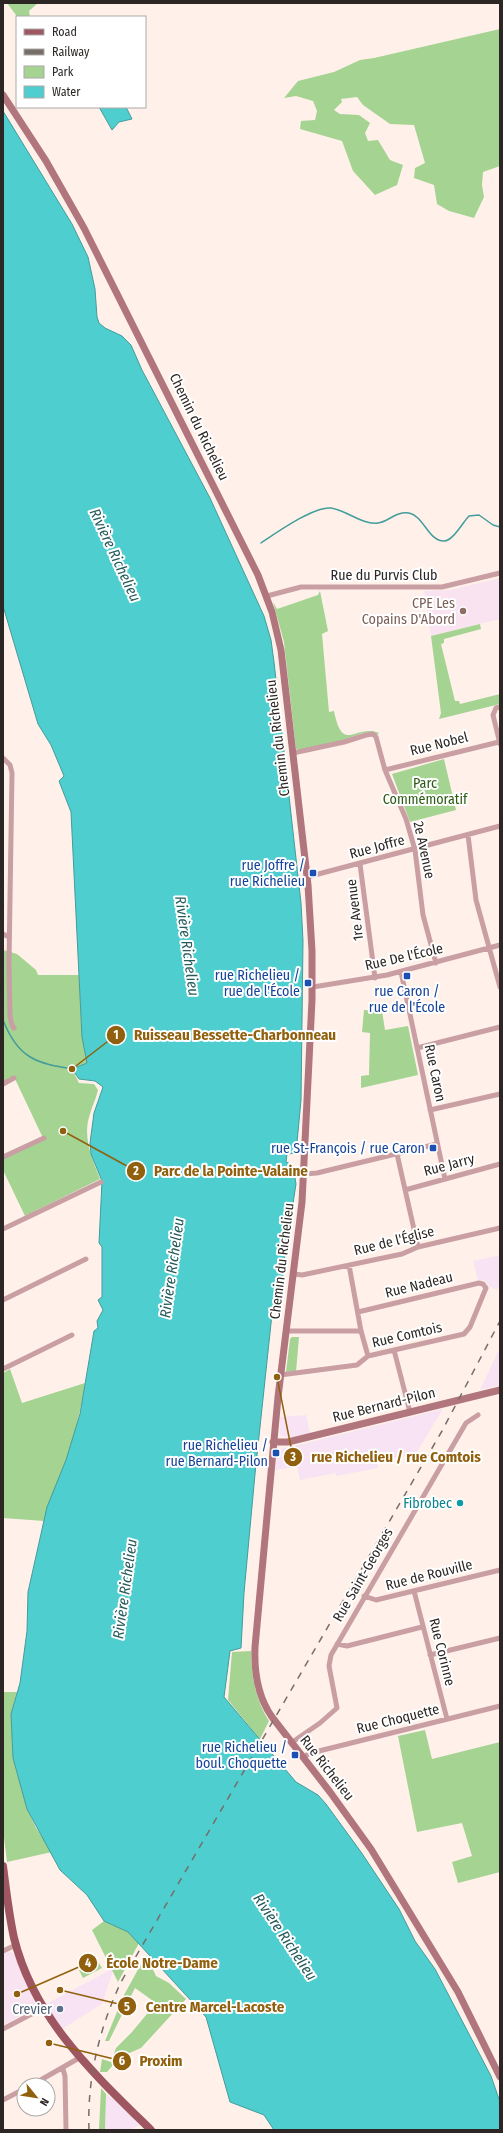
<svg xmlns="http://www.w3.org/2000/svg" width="503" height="2133" viewBox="0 0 503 2133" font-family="'Fira Sans Condensed',sans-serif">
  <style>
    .commercial { fill: #f7e3f3 }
    .education { fill: #f9e3f0 }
    .green { fill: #a4d392 }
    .water { fill: #4ecece; stroke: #449c9b }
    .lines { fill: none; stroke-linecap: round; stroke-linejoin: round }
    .stream { stroke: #449c9b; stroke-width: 1.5 }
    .street { stroke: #c99fa3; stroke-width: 5 }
    .secondary { stroke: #b1767d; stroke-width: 7 }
    .primary { stroke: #9e5761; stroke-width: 8 }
    .rail { stroke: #766e69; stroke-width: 1.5; stroke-dasharray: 7 7; stroke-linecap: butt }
    .education-dot { fill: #8d6e63; stroke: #fff; stroke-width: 1.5 }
    .transit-dot { fill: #1a4fb4; stroke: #fff; stroke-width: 1.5 }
    .culture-dot { fill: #0f9aa8; stroke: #fff; stroke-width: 1.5 }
    .service-dot { fill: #5c6f8a; stroke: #fff; stroke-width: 1.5 }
    .labels { text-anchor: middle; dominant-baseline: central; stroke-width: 4; stroke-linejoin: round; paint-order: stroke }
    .street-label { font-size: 14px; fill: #2c2724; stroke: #fff }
    .education-label { font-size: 14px; fill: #785e54; stroke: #fff; text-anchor: end }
    .park-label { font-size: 14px; fill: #2a5a13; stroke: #fff }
    .transit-label { font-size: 14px; fill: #164399; stroke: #fff; text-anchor: end }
    .culture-label { font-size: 14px; fill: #0d838f; stroke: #fff; text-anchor: end }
    .service-label { font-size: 14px; fill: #4e5e75; stroke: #fff; text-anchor: end }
    .water-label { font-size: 15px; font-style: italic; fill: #265b5c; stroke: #fff }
    .leader { fill: none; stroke: #91600e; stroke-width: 1.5 }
    .callout-dot { fill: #91600e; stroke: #fff; stroke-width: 1.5 }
    .mark-label { font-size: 12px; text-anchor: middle; font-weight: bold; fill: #fff }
    .callout-label { font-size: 15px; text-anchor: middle; font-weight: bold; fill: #91600e; stroke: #fff; stroke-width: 4; stroke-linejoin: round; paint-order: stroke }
  </style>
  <rect width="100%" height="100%" fill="#fff1e9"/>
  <path class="commercial" d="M 500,1255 L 500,1282 L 497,1290 L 490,1287 L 484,1280 L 478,1280 L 473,1261 Z
    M 500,1347 L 500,1385 L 480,1390 L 488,1373 Z
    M 443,1409 L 417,1452 L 377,1463 L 378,1468 L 336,1476 L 336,1473 L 300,1480 L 297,1467 L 275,1470 L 278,1450 Z
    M 306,1415 L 310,1433 L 288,1438 L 280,1435 L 280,1417 Z
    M 112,1969 L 113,1971 L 102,2004 L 62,2029 L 46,2004 Z
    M 106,2094 L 115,2100 L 140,2125 L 130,2130 L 105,2130 Z"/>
  <path class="education" d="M 500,578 L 500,619 L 431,636 L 424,591 L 450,590 Z
    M 9,1951 L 14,1954 L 37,2007 L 4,2025 L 3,1954 Z"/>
  <path class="green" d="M 7,3 L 38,3 L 29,11 L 30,17 L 17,17 L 17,32 L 16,15 Z
    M 500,29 L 500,166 L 483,172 L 482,185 L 484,197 L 474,218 L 449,211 L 437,204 L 434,185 L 414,178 L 415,168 L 425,163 L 414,125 L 390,124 L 363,105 L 357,97 L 341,99 L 342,102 L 334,110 L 340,114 L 359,115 L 370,123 L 365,133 L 368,141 L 378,140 L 390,160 L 403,165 L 397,185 L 375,195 L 353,171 L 342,141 L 300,129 L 301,121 L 315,120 L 317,111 L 313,101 L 296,96 L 284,98 L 298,81 L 334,72 L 360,60 L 374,58 Z
    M 320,591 L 328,631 L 322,634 L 329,712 L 334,711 C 343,755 355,723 379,733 L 377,735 L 371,732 L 363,733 L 343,740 L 299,750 L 296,749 L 284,642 L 273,602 L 277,609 L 318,595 Z
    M 480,624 L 481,629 L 444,639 L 444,643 L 441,644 L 455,701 L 459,701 L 460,704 L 500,694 L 500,704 L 439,719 L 441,713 L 431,636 Z
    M 444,759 L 456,810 L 410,822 L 392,774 Z
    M 3,950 L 17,954 L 36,970 L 38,975 L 79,975 L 82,1037 L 87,1063 L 72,1069 L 79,1083 L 94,1084 L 98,1090 C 96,1099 92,1106 90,1114 C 82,1137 92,1158 100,1179 L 25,1216 L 3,1170 L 3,1157 L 43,1138 L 15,1079 L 3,1084 Z
    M 364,1010 L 382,1011 L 385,1030 L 408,1026 L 418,1075 L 361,1088 L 361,1076 L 369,1075 L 370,1033 L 362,1032 Z
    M 292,1337 L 299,1337 L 296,1372 L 286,1372 L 290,1339 Z
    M 10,1369 L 22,1403 L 85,1383 C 81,1409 75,1435 66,1460 C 59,1481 49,1500 44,1521 L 3,1518 L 3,1373 Z
    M 251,1651 C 251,1677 256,1700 269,1721 L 260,1739 L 228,1700 L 232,1652 Z
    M 3,1692 L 17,1692 L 11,1714 L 13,1758 L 27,1809 L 36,1828 L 52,1852 L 7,1862 L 3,1829 Z
    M 425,1730 L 432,1759 L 500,1742 L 500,1872 L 458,1883 L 452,1862 L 472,1856 L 462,1823 L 417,1832 L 398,1736 Z
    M 104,1921 L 128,1932 L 139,1943 L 118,1982 L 92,1930 Z
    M 146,1955 L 156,1976 L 169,1983 L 186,1999 L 141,2048 L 120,2057 L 107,2072 L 100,2072 L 102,2059 L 111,2062 L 116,2048 L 132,2032 L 156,2003 L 135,1988 L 109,2041 L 105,2041 L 124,1995 Z
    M 97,1960 L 102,1968 L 83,1978 L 79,1970 Z
    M 101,2088 L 106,2094 L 105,2130 L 99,2130 Z"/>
  <path class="water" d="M 99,107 L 126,107 L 132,119 L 119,122 L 112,130 Z
    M 3,111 L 72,224 L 88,257 L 95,289 L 97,317 L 99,323 L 105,328 L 122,336 L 131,345 L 142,370 L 210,498 L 264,616 L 271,640 L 274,662 L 301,903 L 303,941 L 301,1100 L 296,1153 L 287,1154 L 286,1162 L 293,1165 L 296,1184 L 282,1274 L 284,1278 L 280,1304 L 276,1307 L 272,1314 L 255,1474 L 244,1593 L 241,1648 L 230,1651 L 224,1697 L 296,1782 L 318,1795 L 326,1804 L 361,1852 L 399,1909 L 415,1941 L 435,1969 L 491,2076 L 500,2102 L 500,2130 L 274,2130 L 264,2115 L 230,2102 L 206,2017 L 128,1932 L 104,1921 L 87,1895 L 60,1870 L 27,1809 L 13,1758 L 11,1714 L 20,1683 L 27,1631 L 28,1592 L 47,1507 L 66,1460 L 80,1414 L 94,1331 L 98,1328 L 97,1321 L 103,1310 L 98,1300 L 102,1297 L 102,1247 L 99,1243 L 102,1181 L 91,1154 L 90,1143 L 94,1113 L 103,1087 L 95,1081 L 79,1079 L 72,1069 L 87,1063 L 82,1037 L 71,812 L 59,781 L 64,776 L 51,745 L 38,724 L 3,606 Z"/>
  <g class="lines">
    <path class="stream" d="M 261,543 C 276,533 314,506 331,508 C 346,510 362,525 378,523 C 388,522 396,511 409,513 C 424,516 428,541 444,541 C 453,541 463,522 469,516 L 479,515 L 493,525 L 500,527
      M 3,1020 C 18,1058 35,1063 73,1069"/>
    <path class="street" d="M 267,596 L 301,587 L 442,587 L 500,573
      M 500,707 L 496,708 L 493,715 L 500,744
      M 293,753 L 344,742 L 366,735 L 373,734 L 376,737 L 385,770 L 406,819 L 415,850 L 423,915 L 436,963
      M 3,758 L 10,765 L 12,773 L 9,962 L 10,1016 L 12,1025 L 14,1028
      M 385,770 L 499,742
      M 468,835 L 476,900 L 500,987
      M 360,864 L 375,978
      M 307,877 L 500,826
      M 3,934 L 9,937
      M 401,972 L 445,1179
      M 313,987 L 387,975 L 500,945
      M 417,1048 L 500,1027
      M 3,1084 L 14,1078
      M 430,1110 L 500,1094
      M 397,1154 L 418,1247
      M 3,1157 L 44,1138
      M 304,1174 L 317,1173 L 437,1144
      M 405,1190 L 500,1164
      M 3,1229 L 101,1182
      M 349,1265 L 361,1331 L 368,1356
      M 294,1274 L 302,1275 L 402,1254 L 418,1247 L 500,1228
      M 3,1300 L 86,1259
      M 286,1331 L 361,1331
      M 394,1350 L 410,1412
      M 3,1369 L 72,1335
      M 280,1375 L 357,1365 L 368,1356 L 464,1334 L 470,1327 L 486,1288 L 483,1284 L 479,1283 L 358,1312
      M 414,1591 L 447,1719
      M 364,1596 L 376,1600 L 500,1570
      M 337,1644 L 347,1646 L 422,1627
      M 430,1655 L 500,1638
      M 291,1743 L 320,1723 L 337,1708 L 329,1666 L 331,1655 L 466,1423 L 478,1415
      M 303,1758 L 308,1754 L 323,1750 L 500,1706
      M 3,1951 L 16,1945
      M 3,2029 L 43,2008
      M 63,2069 L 65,2076 L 66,2130
      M 32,2085 L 79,2058
      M 3,2100 L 24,2089"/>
    <path class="secondary" d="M 3,95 L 46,161 L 84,228 L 258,575 L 272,612 L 281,650 L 308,885 L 312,951 L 312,1000 L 302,1202 L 278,1397 L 255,1647 C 254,1671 258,1697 272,1717 L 330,1792 L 371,1849 L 458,1992 L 500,2077
      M 273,1442 L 288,1442 L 500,1390"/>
    <path class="primary" d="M 3,1866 C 6,1890 9,1915 14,1938 C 34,2019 94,2074 151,2130"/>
    <path class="rail" d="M 89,2130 C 87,2079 99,2029 121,1982 L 442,1431 L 500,1321"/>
  </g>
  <circle class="education-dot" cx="463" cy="611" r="4"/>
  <g class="transit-dot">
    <rect x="309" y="869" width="8" height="8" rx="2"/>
    <rect x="403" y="972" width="8" height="8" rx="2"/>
    <rect x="304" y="979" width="8" height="8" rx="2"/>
    <rect x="429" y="1144" width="8" height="8" rx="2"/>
    <rect x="272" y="1449" width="8" height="8" rx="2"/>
    <rect x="291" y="1751" width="8" height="8" rx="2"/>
  </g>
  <circle class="culture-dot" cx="460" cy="1503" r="4"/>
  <circle class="service-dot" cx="60" cy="2009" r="4"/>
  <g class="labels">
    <g class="street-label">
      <text transform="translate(199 427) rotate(64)">Chemin du Richelieu</text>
      <text x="384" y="575">Rue du Purvis Club</text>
      <text transform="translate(278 738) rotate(-97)">Chemin du Richelieu</text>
      <text transform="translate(439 744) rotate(-14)">Rue Nobel</text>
      <text transform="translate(377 847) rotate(-15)">Rue Joffre</text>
      <text transform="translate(424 850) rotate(78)">2e Avenue</text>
      <text transform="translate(355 910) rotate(-97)">1re Avenue</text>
      <text transform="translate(404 957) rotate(-13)">Rue De l'École</text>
      <text transform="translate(435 1073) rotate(78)">Rue Caron</text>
      <text transform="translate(449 1165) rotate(-15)">Rue Jarry</text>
      <text transform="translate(394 1241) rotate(-14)">Rue de l'Église</text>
      <text transform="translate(282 1261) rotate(-83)">Chemin du Richelieu</text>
      <text transform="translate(419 1285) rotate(-14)">Rue Nadeau</text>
      <text transform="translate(407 1335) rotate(-13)">Rue Comtois</text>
      <text transform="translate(384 1405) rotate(-14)">Rue Bernard-Pilon</text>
      <text transform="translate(363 1575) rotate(-60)">Rue Saint-Georges</text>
      <text transform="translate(429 1575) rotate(-14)">Rue de Rouville</text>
      <text transform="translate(442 1652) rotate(76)">Rue Corinne</text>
      <text transform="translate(398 1719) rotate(-14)">Rue Choquette</text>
      <text transform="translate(327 1768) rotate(52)">Rue Richelieu</text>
    </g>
    <g class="education-label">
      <text x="455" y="603">CPE Les<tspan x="455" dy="16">Copains D'Abord</tspan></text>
    </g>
    <g class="park-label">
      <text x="425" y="783">Parc<tspan x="425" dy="16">Commémoratif</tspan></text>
    </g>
    <g class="transit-label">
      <text x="305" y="865">rue Joffre /<tspan x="305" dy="16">rue Richelieu</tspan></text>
      <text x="300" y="975">rue Richelieu /<tspan x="300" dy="16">rue de l'École</tspan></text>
      <text x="407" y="991" text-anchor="middle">rue Caron /<tspan x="407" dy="16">rue de l'École</tspan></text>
      <text x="425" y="1148">rue St-François / rue Caron</text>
      <text x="268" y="1445">rue Richelieu /<tspan x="268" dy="16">rue Bernard-Pilon</tspan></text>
      <text x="287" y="1747">rue Richelieu /<tspan x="287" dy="16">boul. Choquette</tspan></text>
    </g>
    <g class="culture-label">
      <text x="452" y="1503">Fibrobec</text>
    </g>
    <g class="service-label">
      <text x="52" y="2009">Crevier</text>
    </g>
    <g class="water-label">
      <text transform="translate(115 555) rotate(65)">Rivière Richelieu</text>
      <text transform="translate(187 946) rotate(82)">Rivière Richelieu</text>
      <text transform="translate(172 1268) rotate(-82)">Rivière Richelieu</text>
      <text transform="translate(125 1589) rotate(-82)">Rivière Richelieu</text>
      <text transform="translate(285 1937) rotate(56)">Rivière Richelieu</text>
    </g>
  </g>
  <path class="leader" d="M72 1069L116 1035M63 1131L136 1171M277 1377L293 1457M17 1994L88 1963M60 1990L127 2006M49 2043L122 2061"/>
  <g class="callout-dot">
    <circle cx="72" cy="1069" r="4"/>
    <circle cx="63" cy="1131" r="4"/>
    <circle cx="277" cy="1377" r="4"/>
    <circle cx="17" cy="1994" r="4"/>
    <circle cx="60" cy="1990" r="4"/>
    <circle cx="49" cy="2043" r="4"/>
    <circle cx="116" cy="1035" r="10"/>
    <circle cx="136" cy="1171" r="10"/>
    <circle cx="293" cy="1457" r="10"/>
    <circle cx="88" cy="1963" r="10"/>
    <circle cx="127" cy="2006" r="10"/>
    <circle cx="122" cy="2061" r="10"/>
  </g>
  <g class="mark-label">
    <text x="116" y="1039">1</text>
    <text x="136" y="1175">2</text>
    <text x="293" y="1461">3</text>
    <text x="88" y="1967">4</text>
    <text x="127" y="2011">5</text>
    <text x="122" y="2065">6</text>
  </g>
  <g class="callout-label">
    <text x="235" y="1040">Ruisseau Bessette-Charbonneau</text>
    <text x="231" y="1176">Parc de la Pointe-Valaine</text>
    <text x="396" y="1462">rue Richelieu / rue Comtois</text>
    <text x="162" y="1968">École Notre-Dame</text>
    <text x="215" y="2012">Centre Marcel-Lacoste</text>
    <text x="161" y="2066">Proxim</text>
  </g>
  <rect width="503" height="2133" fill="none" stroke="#2c2724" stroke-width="8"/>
  <rect x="16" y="16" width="130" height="92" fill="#ffffff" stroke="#aba9a7"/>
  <rect x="24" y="29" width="20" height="6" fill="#9e5761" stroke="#aba9a7"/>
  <text x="52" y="36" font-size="12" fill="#2c2724">Road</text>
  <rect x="24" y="49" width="20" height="6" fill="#766e69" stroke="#aba9a7"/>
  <text x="52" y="56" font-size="12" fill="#2c2724">Railway</text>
  <rect x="24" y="66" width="20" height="12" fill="#a4d392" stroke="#aba9a7"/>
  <text x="52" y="76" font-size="12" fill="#2c2724">Park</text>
  <rect x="24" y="86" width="20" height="12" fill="#4ecece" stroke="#aba9a7"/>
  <text x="52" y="96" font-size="12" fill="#2c2724">Water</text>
  <g transform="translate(36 2097) rotate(120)"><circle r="19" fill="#ffffff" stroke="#aba9a7"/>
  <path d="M0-3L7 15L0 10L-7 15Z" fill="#91600e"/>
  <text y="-6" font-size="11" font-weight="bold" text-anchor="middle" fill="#2c2724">N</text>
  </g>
</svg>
